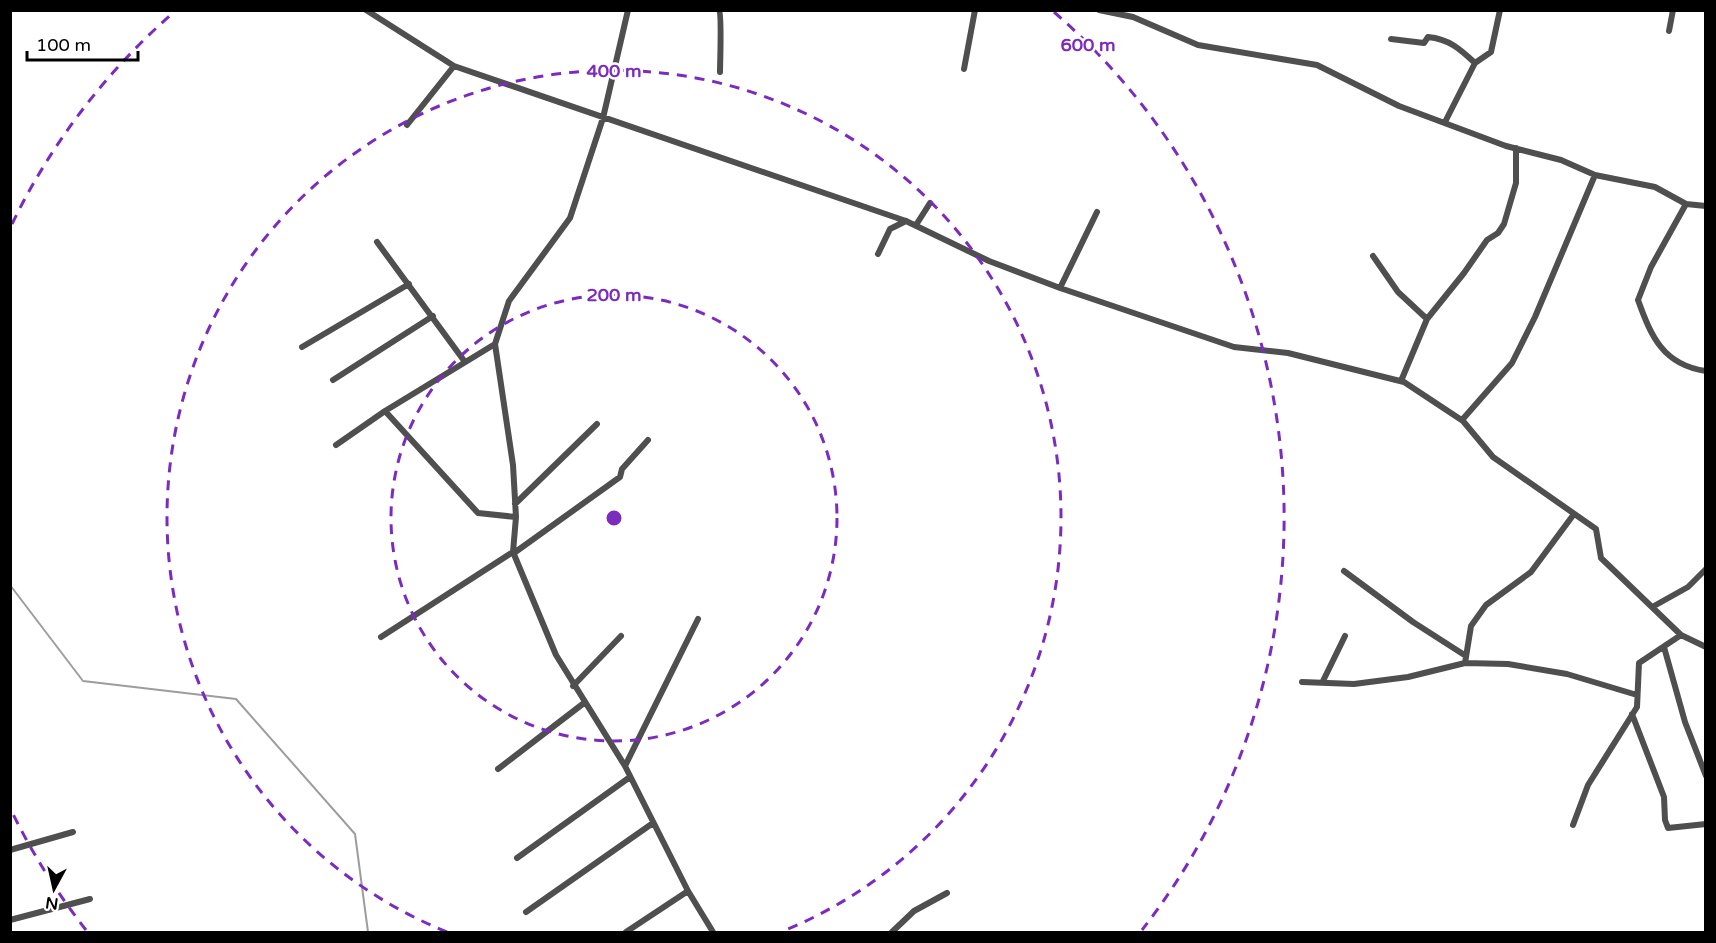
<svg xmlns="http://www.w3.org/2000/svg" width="1716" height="943" viewBox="0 0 1716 943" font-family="'Varela Round',sans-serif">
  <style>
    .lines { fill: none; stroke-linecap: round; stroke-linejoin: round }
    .stream { stroke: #9d9d9d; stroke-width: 2 }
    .minor { stroke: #4f4f4f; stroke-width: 6 }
    .ring { fill: none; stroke: #7b2cbf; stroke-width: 3; stroke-dasharray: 10 8 }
    .centre { fill: #7b2cbf; stroke: #fff; stroke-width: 3 }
    .ring-label { font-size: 18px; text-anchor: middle; font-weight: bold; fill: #7b2cbf; stroke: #fff; stroke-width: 5; stroke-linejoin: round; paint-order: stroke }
  </style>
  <rect width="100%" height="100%" fill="#fff"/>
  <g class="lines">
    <path class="stream" d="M 10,585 L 83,681 L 236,699 L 355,834 L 368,932"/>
    <path class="minor" d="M 366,10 L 454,66 L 906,221 L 989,261 L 1060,288 L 1234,347 L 1288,353 L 1404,382 L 1463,421 L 1493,457 L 1596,529 L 1601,558 L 1681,635 L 1706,647
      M 628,10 L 603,118 L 570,218 L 509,301 L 495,344 L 513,465 L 516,517 L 513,552 L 556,655 L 625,766 L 688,891 L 713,932
      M 719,10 C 722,14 720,63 720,72
      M 1099,10 L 1133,17 L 1198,45 L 1317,65 L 1399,106 L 1506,146 L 1561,160 L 1595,175 L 1655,187 L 1686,204 L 1706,206
      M 1669,31 L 1673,10
      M 1391,39 L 1424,43 L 1428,37 C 1449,39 1460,49 1475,63
      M 964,69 L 975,10
      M 1445,122 L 1475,63 L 1491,52 L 1500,10
      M 407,125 L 454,66
      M 1686,204 L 1651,267 L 1638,300 C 1651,336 1663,365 1706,371
      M 916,225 L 930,203
      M 377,242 L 465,362
      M 878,254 L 890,229 L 906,221
      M 1373,256 L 1398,292 L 1427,319
      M 1060,288 L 1097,212
      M 302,347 L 409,284
      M 333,380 L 433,316
      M 1401,381 L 1427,319 L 1464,273 L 1487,240 L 1498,233 L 1504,224 L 1516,183 L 1516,148
      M 385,411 L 478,513 L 516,517
      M 1462,420 L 1512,363 L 1535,317 L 1595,175
      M 336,445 L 385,411 L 495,344
      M 515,504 L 597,424
      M 514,553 L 620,477 L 622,469 L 648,440
      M 1344,571 L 1413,622 L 1466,656
      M 1654,606 L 1688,587 L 1706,569
      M 381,637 L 513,552
      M 1664,647 L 1685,722 L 1706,776
      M 1465,663 L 1471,626 L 1486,605 L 1531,572 L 1574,514
      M 1323,681 L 1345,636
      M 1302,682 L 1354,684 L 1408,677 L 1465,663 L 1508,664 L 1567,674 L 1637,695
      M 573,686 L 621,636
      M 1632,714 L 1664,797 L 1665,820 L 1668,828 L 1706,824
      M 625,766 L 698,619
      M 498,769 L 584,703
      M 1573,825 L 1588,785 L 1637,707 L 1639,663 L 1681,635
      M 10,850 L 73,832
      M 517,858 L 630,777
      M 526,912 L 653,823
      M 10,920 L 90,899
      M 626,932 L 688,891
      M 892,932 L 914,911 L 947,893"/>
  </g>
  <g class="ring">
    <circle cx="614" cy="518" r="223"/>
    <path d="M447 932A447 447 0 1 1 781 932"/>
    <path d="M86 930A670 670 0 0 1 12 812M12 224A670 670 0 0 1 174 12M1054 12A670 670 0 0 1 1142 930"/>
  </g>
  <circle cx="614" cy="518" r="9" class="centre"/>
  <g class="ring-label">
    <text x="1088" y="51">600 m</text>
    <text x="614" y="77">400 m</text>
    <text x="614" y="301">200 m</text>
  </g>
  <rect width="1716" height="943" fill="none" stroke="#000000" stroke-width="24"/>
  <g transform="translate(54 889) rotate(188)" stroke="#ffffff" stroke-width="4.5" paint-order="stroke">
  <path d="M0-4.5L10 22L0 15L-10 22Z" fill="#000000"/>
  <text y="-9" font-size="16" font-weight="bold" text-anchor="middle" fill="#000000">N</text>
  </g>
  <path d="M27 51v9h111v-9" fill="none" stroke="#000000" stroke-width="3"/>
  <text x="36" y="51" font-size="18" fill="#000000" stroke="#ffffff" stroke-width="4.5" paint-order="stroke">100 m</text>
</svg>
